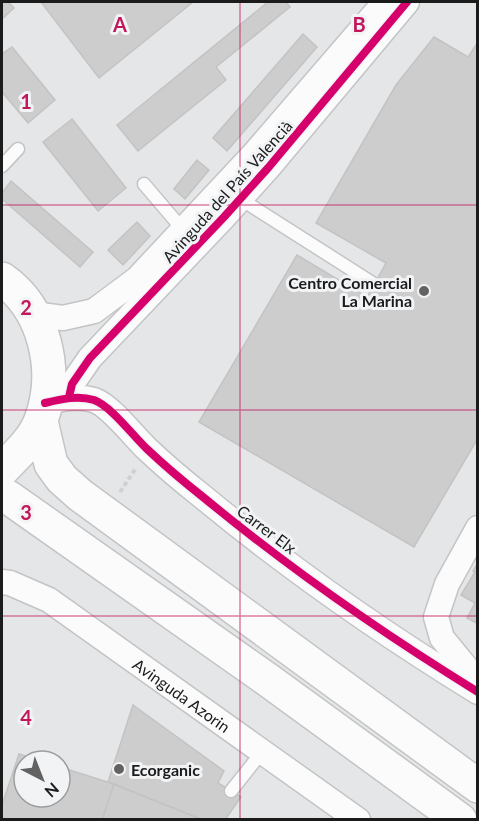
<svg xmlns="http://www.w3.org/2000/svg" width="479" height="821" viewBox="0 0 479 821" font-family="Lato,sans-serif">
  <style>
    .building { fill: #cdcdce; stroke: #c3c3c3; stroke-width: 1.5 }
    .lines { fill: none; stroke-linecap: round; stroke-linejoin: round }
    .service-casing { stroke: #c3c4c5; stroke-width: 15 }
    .minor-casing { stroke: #c3c4c5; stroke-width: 27 }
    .secondary-casing { stroke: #c3c4c5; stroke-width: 36 }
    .path { stroke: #d0d0d1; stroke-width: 4; stroke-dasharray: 4.5 3; stroke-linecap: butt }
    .service { stroke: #fbfbfb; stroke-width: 12 }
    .minor { stroke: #fbfbfb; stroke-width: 24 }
    .secondary { stroke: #fbfbfb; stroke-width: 33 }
    .cycleway-casing { stroke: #f1f3f5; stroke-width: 11 }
    .cycleway { stroke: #d6006c; stroke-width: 8 }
    .grid { fill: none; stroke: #c2185b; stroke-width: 1.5; stroke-opacity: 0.55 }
    .poi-dot { fill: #626263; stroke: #f1f3f5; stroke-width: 2 }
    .labels { text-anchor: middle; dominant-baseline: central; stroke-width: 6; stroke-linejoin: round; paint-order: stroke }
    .street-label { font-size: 16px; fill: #1b1b1c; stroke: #f1f3f5 }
    .poi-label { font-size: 16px; font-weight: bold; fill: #1b1b1c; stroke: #f1f3f5; text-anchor: end }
    .grid-label { font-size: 20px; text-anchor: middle; font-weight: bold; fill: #c2185b; stroke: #f1f3f5; stroke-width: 6; stroke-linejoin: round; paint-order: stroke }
  </style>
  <rect width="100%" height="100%" fill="#e5e6e7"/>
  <path class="building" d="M 2,2 L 8,2 L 14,8 L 2,19 Z
    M 41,2 L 193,2 L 99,78 Z
    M 268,2 L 286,2 L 290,7 L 216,67 L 226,80 L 138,151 L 117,125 Z
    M 303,34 L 317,47 L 227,151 L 213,138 Z
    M 434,37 L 468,57 L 478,42 L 478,438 L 414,547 L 199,422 L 297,255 L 367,297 L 386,263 L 316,223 L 396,85 Z
    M 12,47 L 55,100 L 28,123 L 2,92 L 2,54 Z
    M 72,119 L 126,188 L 98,211 L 43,142 Z
    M 197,160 L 209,170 L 185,199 L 174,189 Z
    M 11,181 L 93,252 L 80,267 L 2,199 L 2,193 Z
    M 137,222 L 150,236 L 123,265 L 108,250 Z
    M 478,563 L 478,624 L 467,618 L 475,603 L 461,595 L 475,572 L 473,571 Z
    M 133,705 L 224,771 L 218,783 L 241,797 L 225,820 L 203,820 L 108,782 Z
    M 19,754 L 41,761 L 24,761 L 24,797 L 60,797 L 60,767 L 114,784 L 102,820 L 2,820 L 2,805 Z
    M 114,784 L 203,820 L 102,820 Z"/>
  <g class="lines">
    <defs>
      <path id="service" d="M 2,166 L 18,149
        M 144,184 L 184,231
        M 239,198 L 374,284
        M 231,791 L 262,752"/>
      <g id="minor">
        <path d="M 33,314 L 63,318 L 94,311 L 137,279 L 253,155 L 385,2"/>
        <path d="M 69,397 L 72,384 L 90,358 L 224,217 L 268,168 L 407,2"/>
        <path d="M 45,403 C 61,399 78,395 94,400 C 111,406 134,437 147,449 C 165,466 184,482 203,497 C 289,568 382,633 478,692"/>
        <path d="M 478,528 L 447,584 L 436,617 L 442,638 L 478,682"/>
        <path id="s1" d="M 2,582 L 10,583 L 49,600 L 358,820"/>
      </g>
      <path id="secondary" d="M 2,279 C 45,309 59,371 41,420 C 34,440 16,455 2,470
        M 41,421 L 51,464 L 62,479 L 80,495 L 478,786
        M 2,496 L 8,497 L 268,680 L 460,820"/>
    </defs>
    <use href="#service" class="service-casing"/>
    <use href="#minor" class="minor-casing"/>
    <use href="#secondary" class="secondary-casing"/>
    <path class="path" d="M 120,492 L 136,468"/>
    <use href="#service" class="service"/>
    <use href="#minor" class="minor"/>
    <use href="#secondary" class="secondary"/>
    <defs>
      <path id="cycleway" d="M 69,397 L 72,384 L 90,358 L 224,217 L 268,168 L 407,2
        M 45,403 C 61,399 78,395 94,400 C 111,406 134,437 147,449 C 165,466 184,482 203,497 C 289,568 382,633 478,692"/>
    </defs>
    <use href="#cycleway" class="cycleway-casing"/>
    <use href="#cycleway" class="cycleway"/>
  </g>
  <path class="grid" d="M 240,2 L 240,820M 2,205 L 478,205M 2,410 L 478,410M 2,616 L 478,616"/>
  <g class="poi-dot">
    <circle cx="424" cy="291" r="6"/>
    <circle cx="119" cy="769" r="6"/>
  </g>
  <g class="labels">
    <g class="street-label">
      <text transform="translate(227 191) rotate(-48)">Avinguda del País Valencià</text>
      <text transform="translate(267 529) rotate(37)">Carrer Elx</text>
      <text stroke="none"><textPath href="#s1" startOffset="214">Avinguda Azorin</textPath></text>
    </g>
    <g class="poi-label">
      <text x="412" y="282">Centro Comercial<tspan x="412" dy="18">La Marina</tspan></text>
      <text x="131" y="769" text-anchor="start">Ecorganic</text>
    </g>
  </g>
  <g class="grid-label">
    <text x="120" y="32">A</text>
    <text x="359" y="32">B</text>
    <text x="26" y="109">1</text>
    <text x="26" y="315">2</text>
    <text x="26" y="520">3</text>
    <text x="26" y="725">4</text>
  </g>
  <rect width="479" height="821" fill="none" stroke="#1b1b1c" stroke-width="6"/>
  <g transform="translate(42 779) rotate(138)"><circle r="28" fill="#f1f3f5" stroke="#9b9d9e" stroke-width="1.5"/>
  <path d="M0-4.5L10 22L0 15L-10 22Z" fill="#626263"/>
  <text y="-9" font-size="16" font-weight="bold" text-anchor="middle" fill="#1b1b1c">N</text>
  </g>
</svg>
